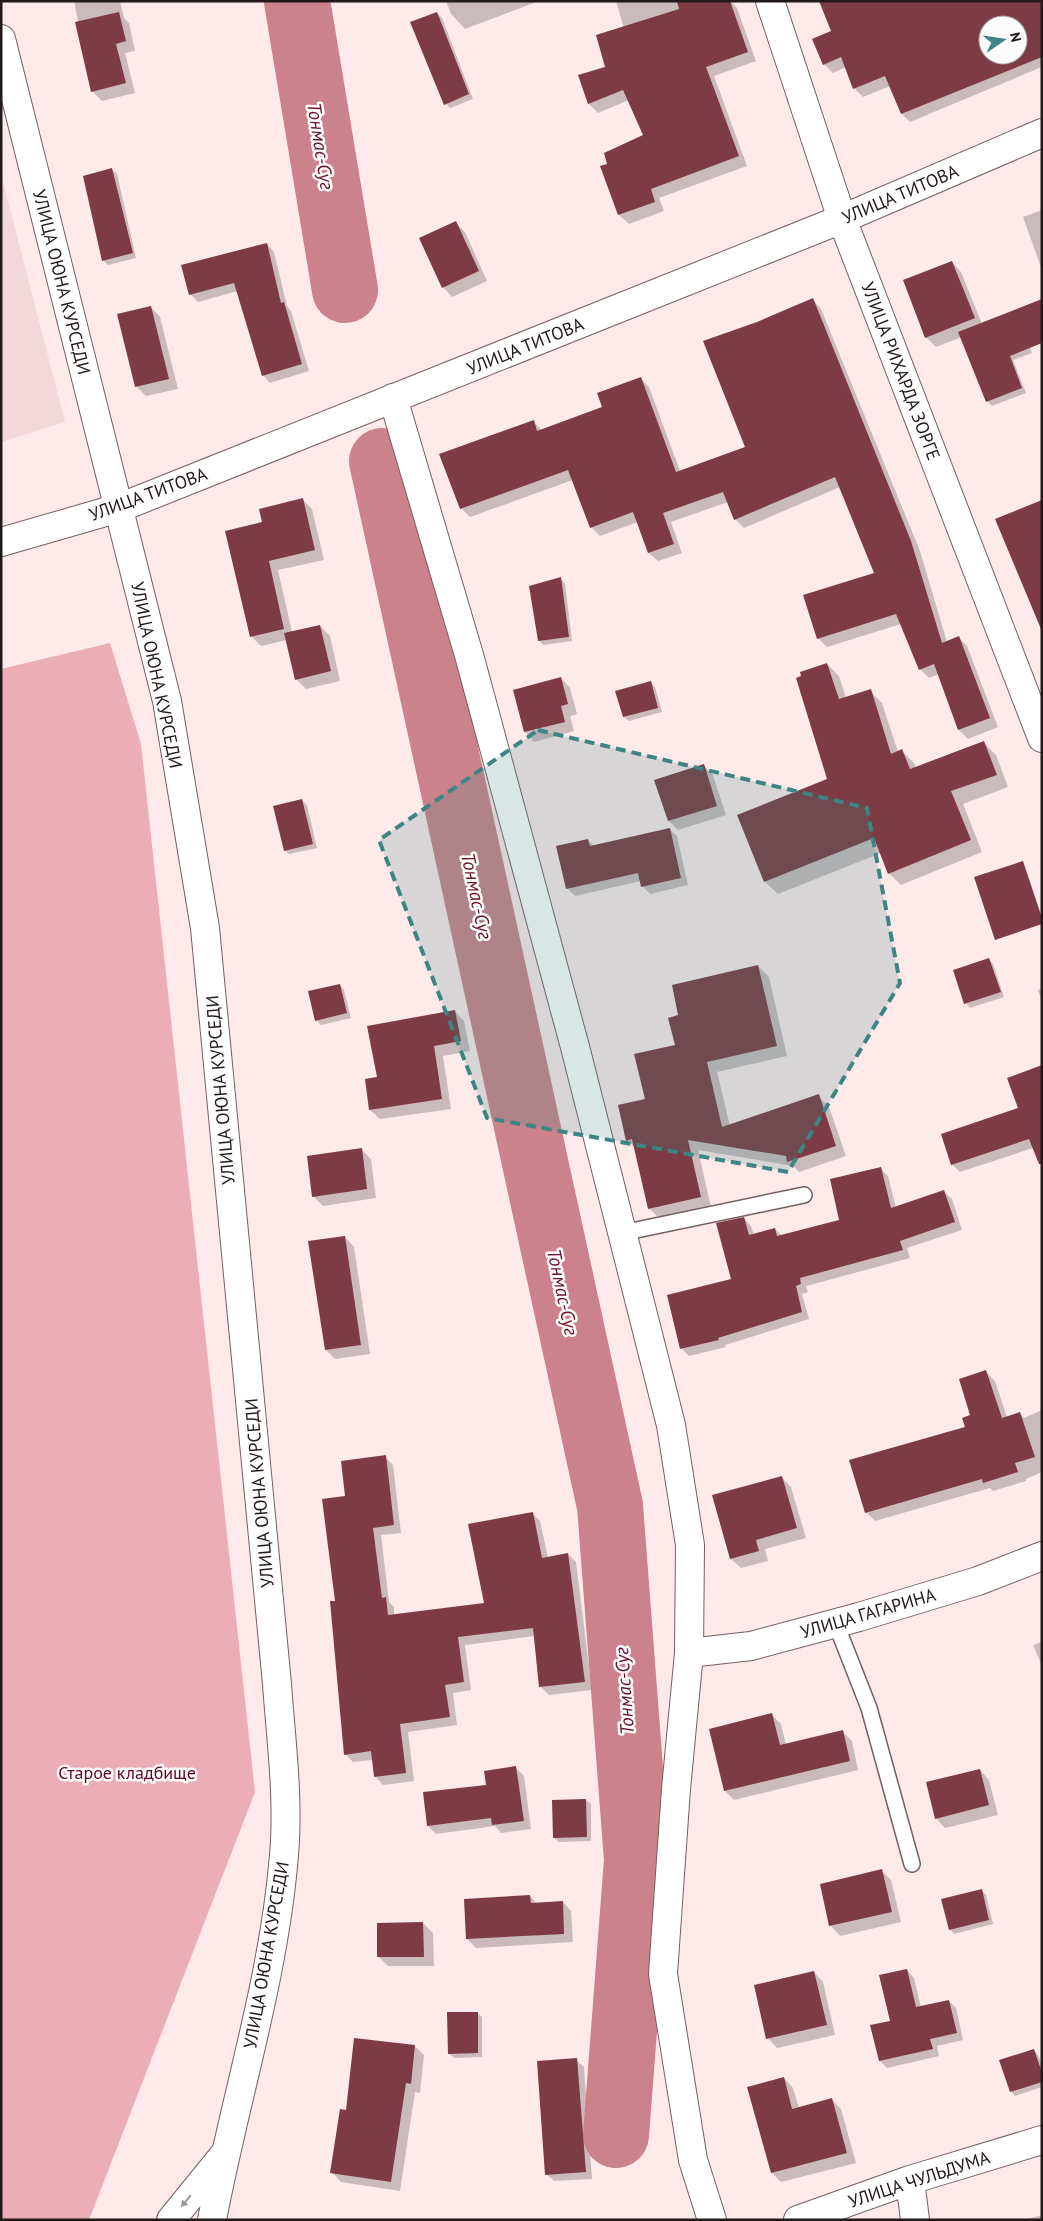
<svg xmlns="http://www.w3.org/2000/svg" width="1043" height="2221" viewBox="0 0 1043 2221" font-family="'PT Sans',sans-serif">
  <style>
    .built { fill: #f3d8db }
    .green { fill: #ebaeb5 }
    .shadow { fill: #0003; fill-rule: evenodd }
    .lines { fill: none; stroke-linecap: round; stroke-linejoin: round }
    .river { stroke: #cc828b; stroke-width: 66 }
    .building { fill: #7d3b45; fill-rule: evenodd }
    .lane-casing { stroke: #755f61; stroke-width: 18 }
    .street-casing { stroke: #755f61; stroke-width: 30 }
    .secondary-casing { stroke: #755f61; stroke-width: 30 }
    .lane { stroke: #fff; stroke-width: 15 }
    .street { stroke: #fff; stroke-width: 28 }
    .secondary { stroke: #fff; stroke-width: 28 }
    .oneway { fill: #9c9898 }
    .marked { fill: #3d8582; fill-opacity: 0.2; stroke: #3d8582; stroke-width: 4; stroke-dasharray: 10 6; stroke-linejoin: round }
    .labels { text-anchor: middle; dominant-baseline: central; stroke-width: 5; stroke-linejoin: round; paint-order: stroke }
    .street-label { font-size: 18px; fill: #22191a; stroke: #fcfcfc }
    .park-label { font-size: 18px; fill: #610522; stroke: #fcfcfc }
    .water-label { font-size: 19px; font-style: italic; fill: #6a1129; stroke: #fcfcfc }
  </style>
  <rect width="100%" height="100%" fill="#fee9eb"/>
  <path class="built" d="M 1,174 L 65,422 L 1,442 Z"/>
  <path class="green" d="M 110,643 L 141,744 L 255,1792 L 89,2220 L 1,2220 L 1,669 Z"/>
  <path class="shadow" d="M 74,1 L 120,1 L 124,18 L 129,23 L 135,51 L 125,53 L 135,93 L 102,101 L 92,91 Z
    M 446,1 L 539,1 L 465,29 L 451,14 Z
    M 616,1 L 731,1 L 737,8 L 756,61 L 714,76 L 747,166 L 659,198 L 664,211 L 629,224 L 619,215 L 602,167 L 609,164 L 645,136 L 629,100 L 598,113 L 589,104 L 580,76 L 607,67 L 624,28 Z
    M 1042,1 L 1042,67 L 910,122 L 902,114 L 890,86 L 863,97 L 854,88 L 846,67 L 833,73 L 824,64 L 813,39 ZM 988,25 L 1018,25 L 1018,55 L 988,55 Z
    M 437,13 L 442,18 L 473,99 L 450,108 L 446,104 Z
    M 112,170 L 117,174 L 136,258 L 108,265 L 103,260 Z
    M 1042,210 L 1042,270 L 1023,217 Z
    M 456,223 L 465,232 L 487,281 L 452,297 L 443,287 Z
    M 267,244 L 274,252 L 287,306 L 291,311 L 309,371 L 270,383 L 263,375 L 238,291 L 198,302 L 190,294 Z
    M 952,262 L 961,272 L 982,324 L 1017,316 L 1032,353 L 1013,360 L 1026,393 L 992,406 L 987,401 L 962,337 L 936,347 L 926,337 Z
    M 813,300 L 821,309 L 920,551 L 947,642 L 958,637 L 967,646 L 998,727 L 968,739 L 959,730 L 939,674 L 929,678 L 920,669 L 901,624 L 827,647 L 818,638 L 876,573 L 840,487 L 744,528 L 735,519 L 728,502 L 671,522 L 682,553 L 658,561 L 649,553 L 638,522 L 600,536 L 591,527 L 573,480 L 470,517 L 461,508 L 533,422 L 542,430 L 603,408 L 640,378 L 649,387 L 680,471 L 746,448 L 757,324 Z
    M 151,307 L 160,317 L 178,389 L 146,396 L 137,387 L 119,315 Z
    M 303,500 L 312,509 L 324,560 L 278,570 L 292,632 L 320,626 L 330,636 L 340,681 L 306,689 L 296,679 L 287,640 L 261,646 L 251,636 L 263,523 Z
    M 560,579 L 565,583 L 572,641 L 543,645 L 539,640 Z
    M 827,664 L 839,676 L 846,698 L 870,691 L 882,703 L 898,752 L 902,751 L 914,763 L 916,768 L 984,743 L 996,755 L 1008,787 L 963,804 L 982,852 L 901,885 L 889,873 L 881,853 L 778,894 L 765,882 L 739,816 L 829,780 Z
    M 561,678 L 570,688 L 577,714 L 570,716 L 574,731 L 534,742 L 525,732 L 514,690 Z
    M 650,682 L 655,687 L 662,712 L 629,721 L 624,717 Z
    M 703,765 L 713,775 L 726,815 L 678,830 L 669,821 Z
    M 302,800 L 307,805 L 317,848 L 289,854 L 285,850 Z
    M 669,829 L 677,836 L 688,885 L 650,894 L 642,886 L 641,881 L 575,896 L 567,888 L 588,840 L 594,846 Z
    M 989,959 L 993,964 L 1004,997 L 970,1008 L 966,1003 Z
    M 758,966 L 769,977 L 787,1056 L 717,1072 L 730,1126 L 818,1096 L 829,1107 L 846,1156 L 799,1172 L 793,1166 L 698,1150 L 711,1207 L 660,1219 L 649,1208 L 635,1148 L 627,1140 L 676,1045 L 680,1016 Z
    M 340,985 L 344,990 L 351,1018 L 321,1025 L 316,1020 Z
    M 1042,989 L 1042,1001 L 1038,990 Z
    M 455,1011 L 464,1021 L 470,1051 L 443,1056 L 451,1109 L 380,1119 L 370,1110 L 378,1078 Z
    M 1019,1108 L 1042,1145 L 960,1172 L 952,1164 Z
    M 361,1149 L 371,1159 L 376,1198 L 323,1206 L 313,1196 Z
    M 880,1168 L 888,1176 L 896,1208 L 944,1192 L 952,1199 L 962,1230 L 907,1248 L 910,1258 L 806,1286 L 808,1292 L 802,1294 L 809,1319 L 725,1345 L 726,1347 L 689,1356 L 682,1349 L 732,1280 L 744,1218 L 751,1226 L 754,1235 L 775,1229 L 782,1236 L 840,1221 Z
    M 345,1237 L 354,1247 L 370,1354 L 335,1359 L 326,1350 Z
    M 986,1372 L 995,1381 L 1007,1417 L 1019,1413 L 1024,1418 L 1042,1410 L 1042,1472 L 1026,1479 L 1026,1481 L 993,1491 L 990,1488 L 875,1521 L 866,1512 L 966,1428 Z
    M 385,1457 L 393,1465 L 401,1533 L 381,1535 L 389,1602 L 394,1607 L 394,1615 L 485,1604 L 532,1513 L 540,1521 L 548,1558 L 568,1554 L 576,1562 L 592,1690 L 549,1695 L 541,1687 L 535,1636 L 465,1645 L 471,1690 L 453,1693 L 457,1725 L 408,1732 L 414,1781 L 383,1785 L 375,1776 L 373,1760 L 353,1762 L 345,1754 L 336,1602 L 347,1497 Z
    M 781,1477 L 791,1487 L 806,1538 L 765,1549 L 768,1561 L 741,1568 L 731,1559 L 714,1496 Z
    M 1042,1642 L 1042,1666 L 1033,1645 Z
    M 772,1715 L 781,1724 L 786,1745 L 843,1732 L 852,1741 L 858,1770 L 734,1800 L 725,1791 Z
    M 516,1768 L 524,1776 L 531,1829 L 501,1833 L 495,1826 L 436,1834 L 428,1826 Z
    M 980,1770 L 989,1780 L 998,1815 L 945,1828 L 936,1818 Z
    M 586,1800 L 591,1804 L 591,1841 L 559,1842 L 554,1838 Z
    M 882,1871 L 891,1880 L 901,1922 L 840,1936 L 831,1926 L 821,1885 Z
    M 981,1890 L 986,1895 L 993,1924 L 954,1934 L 950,1929 Z
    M 530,1896 L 537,1904 L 563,1902 L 571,1911 L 573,1942 L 476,1948 L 467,1939 Z
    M 423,1923 L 433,1933 L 434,1966 L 388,1966 L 378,1956 Z
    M 907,1970 L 914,1978 L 921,2007 L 949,2001 L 956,2008 L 963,2040 L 937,2046 L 939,2056 L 887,2068 L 880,2061 Z
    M 814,1972 L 823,1982 L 835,2035 L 777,2048 L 768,2038 Z
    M 477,2013 L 482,2017 L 482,2057 L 454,2058 L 449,2053 Z
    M 415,2046 L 424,2055 L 420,2093 L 415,2092 L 400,2191 L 341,2182 L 332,2172 L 347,2111 Z
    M 1034,2051 L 1038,2055 L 1042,2066 L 1042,2087 L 1015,2096 L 1011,2091 Z
    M 576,2060 L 584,2067 L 592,2179 L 554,2181 L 546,2174 Z
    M 784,2078 L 793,2088 L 799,2108 L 832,2100 L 841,2109 L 856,2163 L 781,2182 L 772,2173 Z
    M 1042,2215 L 1042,2220 L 1023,2220 Z"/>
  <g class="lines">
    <path class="river" d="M 297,1 L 345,290
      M 382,461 L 610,1506 L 637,1860 L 616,2135"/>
  </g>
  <path class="building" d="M 677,1 L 730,1 L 748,52 L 706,67 L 739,156 L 651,189 L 655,202 L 618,215 L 600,166 L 607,164 L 604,153 L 643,135 L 623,90 L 588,104 L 578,75 L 605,67 L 596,35 L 679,9 Z
    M 819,1 L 1042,1 L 1042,57 L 901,114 L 885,76 L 853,89 L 841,57 L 823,65 L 812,39 L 831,31 ZM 988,25 L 1018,25 L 1018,55 L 988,55 Z
    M 119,12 L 126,41 L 116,44 L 126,83 L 91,92 L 75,22 Z
    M 437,12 L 469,94 L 444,105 L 410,22 Z
    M 112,168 L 133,253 L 102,261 L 83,176 Z
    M 456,221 L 479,271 L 442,288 L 419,238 Z
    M 267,243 L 281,303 L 284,302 L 302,364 L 262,376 L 234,283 L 189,295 L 181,265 Z
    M 952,261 L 975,318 L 925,338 L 903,280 Z
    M 813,298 L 911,541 L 942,643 L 959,636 L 990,718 L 958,730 L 934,664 L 919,670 L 896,614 L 817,639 L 803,595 L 874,573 L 835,477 L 734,520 L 723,492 L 663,513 L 674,544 L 648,553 L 633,512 L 590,528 L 568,470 L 460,509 L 439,454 L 534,420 L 537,431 L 602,407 L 597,393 L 641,377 L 676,472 L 745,447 L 703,341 L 757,322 Z
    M 1042,299 L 1042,343 L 1010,356 L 1022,388 L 986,402 L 958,332 Z
    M 151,306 L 169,379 L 135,387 L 117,314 Z
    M 303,498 L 315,550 L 269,561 L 284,629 L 250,637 L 225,531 L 262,522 L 259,509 Z
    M 1042,500 L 1042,629 L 1041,629 L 995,519 Z
    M 561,577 L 569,637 L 538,641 L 529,586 Z
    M 320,625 L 331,671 L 295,680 L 284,633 Z
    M 827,663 L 839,699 L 871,689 L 891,754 L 902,749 L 910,769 L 984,741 L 997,775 L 951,791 L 971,840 L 888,874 L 874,838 L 764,882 L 737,815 L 827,779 L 796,678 L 801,676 L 800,672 Z
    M 561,677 L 568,704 L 561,706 L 565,722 L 524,732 L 513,690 Z
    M 651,681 L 658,708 L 623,717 L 615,691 Z
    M 704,764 L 717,806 L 668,821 L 654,780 Z
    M 302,799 L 313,844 L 284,851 L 273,806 Z
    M 670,828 L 681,878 L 641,887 L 638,873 L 566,889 L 556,846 L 588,839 L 590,846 Z
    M 1023,861 L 1042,918 L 1042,924 L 995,940 L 974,877 Z
    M 989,958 L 1001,992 L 964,1004 L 953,970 Z
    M 758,965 L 777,1046 L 707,1062 L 722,1127 L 819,1094 L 836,1146 L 787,1162 L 786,1156 L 688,1140 L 701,1197 L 648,1209 L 632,1139 L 626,1141 L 618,1105 L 645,1099 L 634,1054 L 675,1045 L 668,1018 L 678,1015 L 672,985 Z
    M 340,984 L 347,1013 L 315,1021 L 308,991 Z
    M 455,1010 L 461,1041 L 434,1046 L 442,1099 L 369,1110 L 365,1079 L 377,1077 L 367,1026 Z
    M 1042,1065 L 1042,1164 L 1039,1164 L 1029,1139 L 951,1165 L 941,1134 L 1018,1108 L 1007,1078 Z
    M 362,1148 L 367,1189 L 312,1197 L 307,1156 Z
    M 881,1167 L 891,1208 L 944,1190 L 955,1222 L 900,1241 L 903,1250 L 800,1278 L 801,1284 L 796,1286 L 802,1312 L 718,1338 L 719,1340 L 680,1349 L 667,1295 L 731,1279 L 716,1223 L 744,1217 L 749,1235 L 775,1228 L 777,1236 L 839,1220 L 830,1179 Z
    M 345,1236 L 361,1345 L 325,1350 L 308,1241 Z
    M 986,1370 L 1002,1418 L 1020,1412 L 1035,1457 L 1015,1463 L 1018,1472 L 983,1483 L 982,1479 L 865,1513 L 849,1460 L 965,1427 L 962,1418 L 970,1415 L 959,1379 Z
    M 386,1455 L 394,1525 L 373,1528 L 382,1598 L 386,1597 L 388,1615 L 484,1603 L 468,1524 L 533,1512 L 542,1558 L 568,1553 L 585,1682 L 539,1687 L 533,1628 L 458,1637 L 464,1682 L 445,1685 L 450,1717 L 400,1724 L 406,1773 L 374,1777 L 371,1751 L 344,1755 L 330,1601 L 335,1601 L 322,1499 L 345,1496 L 341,1461 Z
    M 782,1476 L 797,1528 L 756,1540 L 759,1551 L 730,1559 L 712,1495 Z
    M 772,1713 L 780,1745 L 843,1730 L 850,1761 L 724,1791 L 709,1729 Z
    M 516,1766 L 524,1821 L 492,1825 L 491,1818 L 427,1826 L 423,1792 L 486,1785 L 484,1771 Z
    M 980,1769 L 989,1805 L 935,1819 L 926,1782 Z
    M 586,1799 L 587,1837 L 553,1838 L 552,1800 Z
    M 882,1869 L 892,1912 L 829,1926 L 820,1884 Z
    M 982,1889 L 989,1920 L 949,1930 L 941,1899 Z
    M 530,1895 L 531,1903 L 563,1901 L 564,1934 L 466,1939 L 464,1899 Z
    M 423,1922 L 424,1957 L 377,1957 L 377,1923 Z
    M 907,1969 L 916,2007 L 949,2000 L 957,2033 L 930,2039 L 933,2049 L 879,2061 L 870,2025 L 890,2021 L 879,1975 Z
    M 814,1971 L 827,2025 L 766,2039 L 754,1985 Z
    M 447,2012 L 478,2012 L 478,2053 L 448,2054 Z
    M 354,2038 L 415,2045 L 411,2084 L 406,2083 L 391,2182 L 330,2173 L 340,2109 L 346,2110 Z
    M 1034,2049 L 1042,2073 L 1042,2082 L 1010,2092 L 999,2060 Z
    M 577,2058 L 586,2172 L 545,2175 L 537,2061 Z
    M 784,2077 L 792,2109 L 832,2098 L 847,2153 L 771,2173 L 747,2087 Z"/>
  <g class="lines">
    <defs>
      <path id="lane" d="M 622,1233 L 804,1195
        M 836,1624 L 869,1708 L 912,1864"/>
      <path id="street" d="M 770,1 L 842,219 L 1042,738
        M 1,39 L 167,701 L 205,928 L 277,1684 C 281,1740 289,1799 284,1855 C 274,1979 235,2098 212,2220
        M 393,398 L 469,655 L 575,1047 L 671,1425 L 690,1545 L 689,1653 L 676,1789 L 663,1974 L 693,2160 L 712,2220
        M 689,1653 L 751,1646 L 859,1617 L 978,1581 L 1042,1556
        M 171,2220 L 223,2156"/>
      <path id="secondary" d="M 1,542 L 119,508 L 842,219 L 1042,133
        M 910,2180 L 915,2220
        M 798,2220 L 910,2180 L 1042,2140"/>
    </defs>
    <use href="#lane" class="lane-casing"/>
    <use href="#street" class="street-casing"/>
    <use href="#secondary" class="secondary-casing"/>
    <use href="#lane" class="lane"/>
    <use href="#street" class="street"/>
    <use href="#secondary" class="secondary"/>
  </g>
  <defs><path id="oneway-solid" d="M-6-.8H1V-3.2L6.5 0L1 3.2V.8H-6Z" transform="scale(1.25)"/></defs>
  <use class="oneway" href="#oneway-solid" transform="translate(186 2201) rotate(130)"/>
  <path class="marked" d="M 538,730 L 867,808 L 900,983 L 788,1172 L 487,1118 L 379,840 Z"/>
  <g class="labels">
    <g class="street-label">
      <text transform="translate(900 194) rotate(-23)">УЛИЦА ТИТОВА</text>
      <text transform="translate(62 282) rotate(76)">УЛИЦА ОЮНА КУРСЕДИ</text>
      <text transform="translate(525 346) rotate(-22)">УЛИЦА ТИТОВА</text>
      <text transform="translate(901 371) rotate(69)">УЛИЦА РИХАРДА ЗОРГЕ</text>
      <text transform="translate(148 494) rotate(-20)">УЛИЦА ТИТОВА</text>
      <text transform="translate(157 675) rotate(78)">УЛИЦА ОЮНА КУРСЕДИ</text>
      <text transform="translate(220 1090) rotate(-95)">УЛИЦА ОЮНА КУРСЕДИ</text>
      <text transform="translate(259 1493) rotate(-95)">УЛИЦА ОЮНА КУРСЕДИ</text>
      <text transform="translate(868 1613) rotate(-16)">УЛИЦА ГАГАРИНА</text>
      <text transform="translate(266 1955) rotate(-80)">УЛИЦА ОЮНА КУРСЕДИ</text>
      <text transform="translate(919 2179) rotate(-18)">УЛИЦА ЧУЛЬДУМА</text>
    </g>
    <g class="park-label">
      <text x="127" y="1772">Старое кладбище</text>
    </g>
    <g class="water-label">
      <text transform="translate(321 146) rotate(81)">Тонмас-Суг</text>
      <text transform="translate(477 896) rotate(78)">Тонмас-Суг</text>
      <text transform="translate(563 1292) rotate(78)">Тонмас-Суг</text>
      <text transform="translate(624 1691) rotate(-94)">Тонмас-Суг</text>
    </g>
  </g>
  <rect width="1043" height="2221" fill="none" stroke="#22191a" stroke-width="5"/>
  <g transform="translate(1003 40) rotate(77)"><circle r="24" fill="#fcfcfc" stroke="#a5a1a2"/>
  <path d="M0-4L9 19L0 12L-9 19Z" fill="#3d8582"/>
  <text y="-8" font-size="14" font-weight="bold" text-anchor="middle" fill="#22191a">N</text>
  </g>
</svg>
